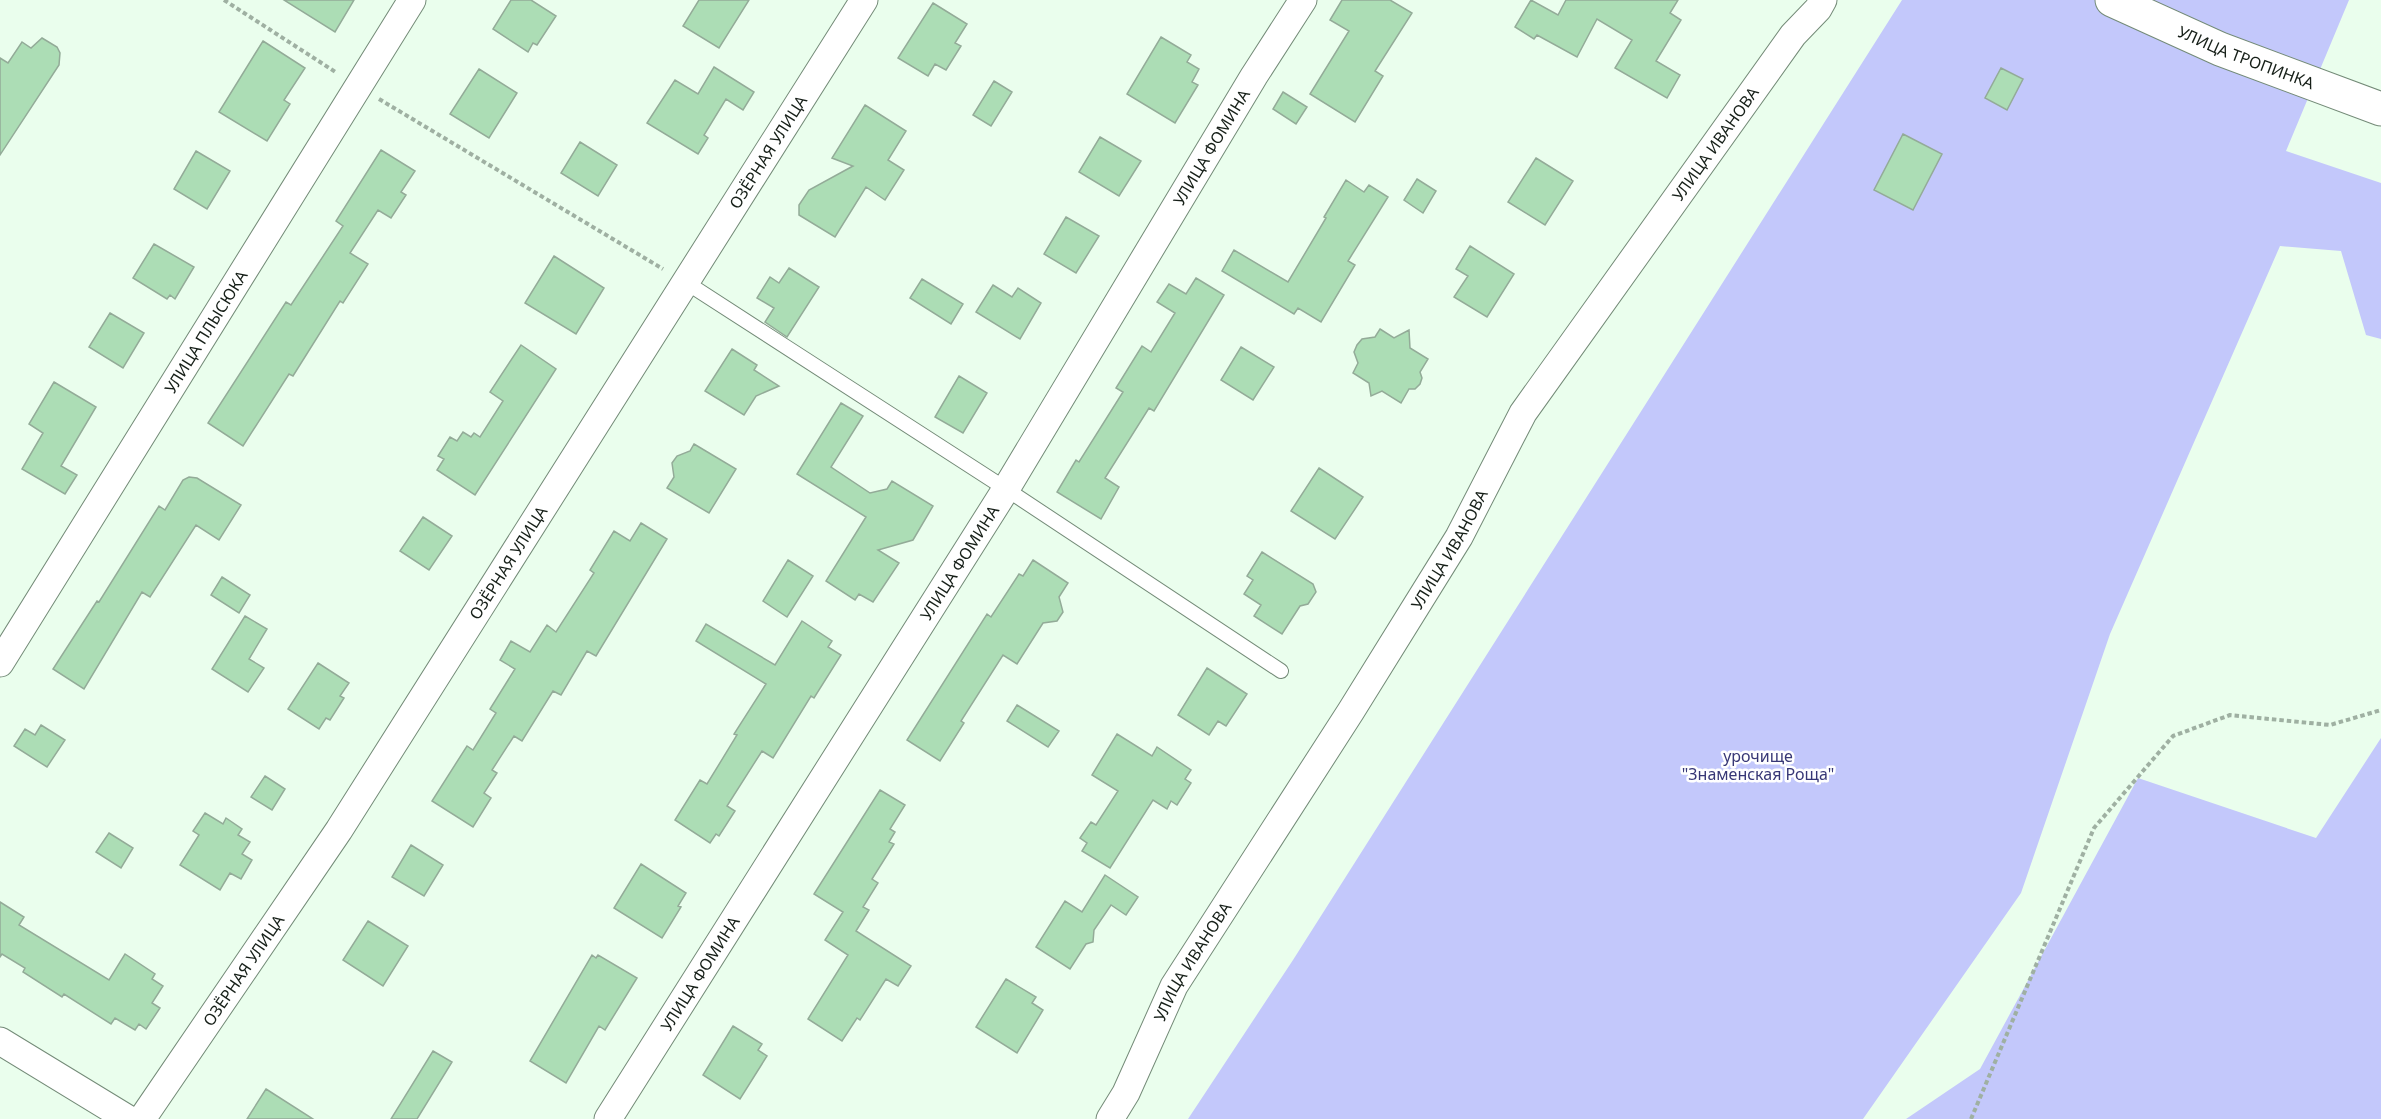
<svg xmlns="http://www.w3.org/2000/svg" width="2381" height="1119" viewBox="0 0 2381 1119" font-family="'Noto Sans',sans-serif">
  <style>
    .green { fill: #c3c8fb }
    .building { fill: #acddb5; stroke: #93ab98; stroke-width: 1.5 }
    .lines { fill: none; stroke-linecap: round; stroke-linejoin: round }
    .lane-casing { stroke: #748b78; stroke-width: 16 }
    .street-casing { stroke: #748b78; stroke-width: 29 }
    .secondary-casing { stroke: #748b78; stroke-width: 35 }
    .path { stroke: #9fb0a2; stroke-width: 4; stroke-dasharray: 4.5 3; stroke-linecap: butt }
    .lane { stroke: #fff; stroke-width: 14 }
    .street { stroke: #fff; stroke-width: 27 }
    .secondary { stroke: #fff; stroke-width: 33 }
    .labels { text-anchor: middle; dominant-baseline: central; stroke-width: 5; stroke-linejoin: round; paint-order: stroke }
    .street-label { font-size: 16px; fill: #161f18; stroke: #fff }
    .park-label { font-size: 16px; fill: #373776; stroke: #fff }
  </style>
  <rect width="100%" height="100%" fill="#eafeed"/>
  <path class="green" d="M 1902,0 L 2349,0 L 2286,151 L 2381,183 L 2381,339 L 2366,335 L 2341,251 L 2280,246 L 2110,634 L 2021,893 L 1863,1119 L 1188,1119 L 1293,960 Z
    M 2381,738 L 2381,1119 L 1906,1119 L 1980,1069 L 2138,778 L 2316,838 Z"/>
  <path class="building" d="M 284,0 L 354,0 L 335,32 Z
    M 511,0 L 531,0 L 556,16 L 537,45 L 533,43 L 528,52 L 493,29 Z
    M 699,0 L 749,0 L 719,48 L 683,26 Z
    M 1342,0 L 1390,0 L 1412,13 L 1375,71 L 1383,76 L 1355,122 L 1310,94 L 1349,31 L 1330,20 Z
    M 1531,0 L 1558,15 L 1566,0 L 1678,0 L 1670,13 L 1681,20 L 1656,61 L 1680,75 L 1667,98 L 1615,68 L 1632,40 L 1597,19 L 1577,57 L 1537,35 L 1534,39 L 1515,27 Z
    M 933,3 L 967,24 L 955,43 L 961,46 L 946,70 L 935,64 L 928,76 L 898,58 Z
    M 1161,37 L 1191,55 L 1187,62 L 1199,69 L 1192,82 L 1198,85 L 1175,123 L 1127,94 Z
    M 42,38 L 57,47 L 60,53 L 59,65 L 0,155 L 0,58 L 8,63 L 22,42 L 31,48 Z
    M 263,41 L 305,68 L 284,100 L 290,104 L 267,141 L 219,112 Z
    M 714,67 L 754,92 L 743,110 L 726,99 L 704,135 L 708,138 L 698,154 L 647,123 L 675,80 L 698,94 Z
    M 2001,68 L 2023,79 L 2007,110 L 1985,98 Z
    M 479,69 L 517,93 L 489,138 L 450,114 Z
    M 994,81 L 1012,92 L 991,126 L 973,115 Z
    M 1283,92 L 1307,107 L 1296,124 L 1273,109 Z
    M 865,105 L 906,131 L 888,160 L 904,170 L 885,200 L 866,187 L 835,237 L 799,215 L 799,205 L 809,190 L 853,166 L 832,158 Z
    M 1903,134 L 1942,154 L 1913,210 L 1874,190 Z
    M 1100,137 L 1141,161 L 1119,196 L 1079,172 Z
    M 580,142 L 617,165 L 598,196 L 561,173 Z
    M 381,150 L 415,171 L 401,192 L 406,195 L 391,218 L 378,210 L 350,253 L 368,264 L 343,303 L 340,301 L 293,376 L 289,374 L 243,446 L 208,423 L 286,302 L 291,305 L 343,226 L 336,221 Z
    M 196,151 L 230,171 L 207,209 L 174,189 Z
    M 1536,158 L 1573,181 L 1545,225 L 1508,202 Z
    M 1417,179 L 1436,191 L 1423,213 L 1404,200 Z
    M 1346,180 L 1364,192 L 1369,185 L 1388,197 L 1348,261 L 1355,265 L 1321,322 L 1298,308 L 1294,314 L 1222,271 L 1234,250 L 1288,282 L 1326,218 L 1324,217 Z
    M 1066,217 L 1099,236 L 1076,273 L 1044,254 Z
    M 154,244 L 194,267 L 175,299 L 170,295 L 167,299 L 133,278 Z
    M 1470,246 L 1514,274 L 1487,317 L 1454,297 L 1468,276 L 1456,269 Z
    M 554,256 L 604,288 L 576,334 L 525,303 Z
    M 789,268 L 819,287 L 787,337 L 765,322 L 774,308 L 757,298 L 770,277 L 779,283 Z
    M 1196,278 L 1224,295 L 1154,411 L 1149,408 L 1105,478 L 1119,487 L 1101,519 L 1057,492 L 1076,460 L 1079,462 L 1123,392 L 1116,388 L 1142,346 L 1151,352 L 1175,313 L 1157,302 L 1169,284 L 1186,294 Z
    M 922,279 L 963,304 L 951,324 L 910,298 Z
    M 993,285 L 1012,297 L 1018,288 L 1041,303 L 1020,339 L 976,312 Z
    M 110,313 L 144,333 L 123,368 L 89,347 Z
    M 1380,329 L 1394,338 L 1409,330 L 1410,348 L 1428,359 L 1420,372 L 1422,378 L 1420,384 L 1415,389 L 1409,389 L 1401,403 L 1382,391 L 1371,396 L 1369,383 L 1353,373 L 1358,363 L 1354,352 L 1357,345 L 1362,339 L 1375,337 Z
    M 521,345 L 556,369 L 475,495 L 437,470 L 444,459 L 438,456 L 450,437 L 457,441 L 463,432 L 471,437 L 474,433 L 480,437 L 503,401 L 490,392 Z
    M 1241,347 L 1274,367 L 1253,400 L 1221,380 Z
    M 732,349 L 757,365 L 754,370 L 779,386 L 756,396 L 744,415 L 705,391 Z
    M 959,376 L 987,393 L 963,433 L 935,417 Z
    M 54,382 L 96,407 L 61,466 L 77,475 L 65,494 L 22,469 L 43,433 L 29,424 Z
    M 841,403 L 863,416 L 831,467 L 870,493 L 887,489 L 892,481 L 933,506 L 913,540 L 878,550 L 899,563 L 873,602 L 859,594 L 855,600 L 826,581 L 866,517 L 797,474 Z
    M 694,444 L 736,469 L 709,513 L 667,488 L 674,477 L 672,463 L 677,456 L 690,451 Z
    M 1319,468 L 1363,497 L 1335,539 L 1291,511 Z
    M 189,477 L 197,478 L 241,505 L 219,540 L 196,525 L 150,597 L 142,592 L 84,689 L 53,669 L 97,601 L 99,602 L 159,506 L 165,510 L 183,480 Z
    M 423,517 L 452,536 L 429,570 L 400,551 Z
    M 641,523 L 667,539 L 596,656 L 587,651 L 561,695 L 553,691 L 522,741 L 514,736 L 492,770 L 497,773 L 484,793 L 491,798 L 473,827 L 432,801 L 467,746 L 473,750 L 496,713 L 490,709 L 515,669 L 500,660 L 511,641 L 530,652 L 547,625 L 556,632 L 594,573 L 590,570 L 614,531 L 630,541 Z
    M 1262,552 L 1313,584 L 1316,592 L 1308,604 L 1300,606 L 1282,634 L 1254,616 L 1261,605 L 1244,594 L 1253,580 L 1247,576 Z
    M 788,560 L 813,576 L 787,617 L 763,601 Z
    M 1033,560 L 1068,583 L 1059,597 L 1063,612 L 1057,621 L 1043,623 L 1017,664 L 1003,655 L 961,721 L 964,723 L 940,761 L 907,740 L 987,614 L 991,617 L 1019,574 L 1023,576 Z
    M 222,577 L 250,595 L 239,613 L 211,595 Z
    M 245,616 L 267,629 L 249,659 L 264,668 L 248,692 L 212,669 Z
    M 802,621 L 832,641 L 828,647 L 841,655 L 814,698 L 811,696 L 773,758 L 762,751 L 727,806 L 735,811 L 719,836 L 716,834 L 710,843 L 675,820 L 700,780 L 707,784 L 737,735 L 734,734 L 766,684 L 696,641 L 706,624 L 775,665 Z
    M 318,663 L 349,683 L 340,696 L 344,698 L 330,720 L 326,718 L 319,729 L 288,709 Z
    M 1207,668 L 1247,694 L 1226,726 L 1218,721 L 1209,735 L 1178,715 Z
    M 1017,705 L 1059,731 L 1048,747 L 1007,721 Z
    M 41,725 L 65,740 L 47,767 L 14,746 L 25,729 L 35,735 Z
    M 1117,734 L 1152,756 L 1157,747 L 1191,770 L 1185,779 L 1191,783 L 1177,805 L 1171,801 L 1167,809 L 1153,800 L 1110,868 L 1082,851 L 1087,843 L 1080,838 L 1091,822 L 1096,825 L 1118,791 L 1092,775 Z
    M 265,776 L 285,789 L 272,810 L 251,797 Z
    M 880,790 L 905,805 L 890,829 L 895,832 L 889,842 L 894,844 L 872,879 L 878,883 L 863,907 L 869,910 L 856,931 L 911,966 L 898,986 L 886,979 L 860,1020 L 857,1018 L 842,1041 L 808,1019 L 848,955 L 825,940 L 843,912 L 814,894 Z
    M 205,813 L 223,824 L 226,818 L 242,829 L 238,835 L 250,842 L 242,854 L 252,860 L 241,879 L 230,873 L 220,890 L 180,865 L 199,835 L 193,831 Z
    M 109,833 L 133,848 L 121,868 L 96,852 Z
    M 411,845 L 443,865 L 424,896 L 392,877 Z
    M 641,864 L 686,893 L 678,906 L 681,907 L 662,938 L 614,908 Z
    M 1105,875 L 1138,897 L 1126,915 L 1111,905 L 1094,930 L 1093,942 L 1086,944 L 1070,969 L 1036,947 L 1065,901 L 1082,912 Z
    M 0,902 L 24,917 L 19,925 L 109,980 L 125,954 L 155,974 L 152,979 L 163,986 L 152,1003 L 160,1008 L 146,1029 L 139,1024 L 135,1030 L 115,1018 L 111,1024 L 64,994 L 62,997 L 23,972 L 25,968 L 2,954 L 0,957 Z
    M 368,921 L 408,946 L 383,986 L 343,960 Z
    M 592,955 L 596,958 L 598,955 L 637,978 L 605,1030 L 599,1026 L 566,1083 L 530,1061 Z
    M 1006,979 L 1036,997 L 1032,1003 L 1043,1010 L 1017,1053 L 976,1027 Z
    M 733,1026 L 762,1044 L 758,1050 L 767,1056 L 740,1099 L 703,1075 Z
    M 433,1051 L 452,1062 L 417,1119 L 391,1119 Z
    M 266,1089 L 313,1119 L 247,1119 Z"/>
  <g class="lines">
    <defs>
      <path id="lane" d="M 687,283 L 1006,489 L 1281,671"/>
      <g id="street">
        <path id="s1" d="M 0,663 L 412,0"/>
        <path d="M 0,1041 L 128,1119"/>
        <path id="s2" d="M 142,1119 L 339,830 L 864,0"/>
        <path id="s3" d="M 608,1119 L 1006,489 L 1254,76 L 1303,0"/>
        <path id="s4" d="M 1110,1119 L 1126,1093 L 1174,986 L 1351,711 L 1459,537 L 1523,413 L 1793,35 L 1818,9 L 1823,0"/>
      </g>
      <g id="secondary">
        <path id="s5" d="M 2112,0 L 2220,49 L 2381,109"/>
      </g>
    </defs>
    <use href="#lane" class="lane-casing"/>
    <use href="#street" class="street-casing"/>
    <use href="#secondary" class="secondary-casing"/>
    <path class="path" d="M 224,0 L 337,73
      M 379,99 L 663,269
      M 1971,1119 L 2094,828 L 2173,736 L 2230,715 L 2330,725 L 2381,710"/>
    <use href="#lane" class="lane"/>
    <use href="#street" class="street"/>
    <use href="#secondary" class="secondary"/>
  </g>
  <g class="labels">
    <g class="street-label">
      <text stroke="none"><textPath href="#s5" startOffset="146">УЛИЦА ТРОПИНКА</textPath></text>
      <text stroke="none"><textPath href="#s4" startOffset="1150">УЛИЦА ИВАНОВА</textPath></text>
      <text stroke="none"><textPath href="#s3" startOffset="1144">УЛИЦА ФОМИНА</textPath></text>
      <text stroke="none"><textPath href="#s2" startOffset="1152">ОЗЁРНАЯ УЛИЦА</textPath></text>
      <text stroke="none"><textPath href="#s1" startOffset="390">УЛИЦА ПЛЫСЮКА</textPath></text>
      <text stroke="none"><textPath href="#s4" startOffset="664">УЛИЦА ИВАНОВА</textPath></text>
      <text stroke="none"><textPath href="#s3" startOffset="658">УЛИЦА ФОМИНА</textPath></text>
      <text stroke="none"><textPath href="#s2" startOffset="666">ОЗЁРНАЯ УЛИЦА</textPath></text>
      <text stroke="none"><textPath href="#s4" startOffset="178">УЛИЦА ИВАНОВА</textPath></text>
      <text stroke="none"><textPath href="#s2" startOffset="180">ОЗЁРНАЯ УЛИЦА</textPath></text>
      <text stroke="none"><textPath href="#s3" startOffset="172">УЛИЦА ФОМИНА</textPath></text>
    </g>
    <g class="park-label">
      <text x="1758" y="756">урочище<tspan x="1758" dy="18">"Знаменская Роща"</tspan></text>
    </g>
  </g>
</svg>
